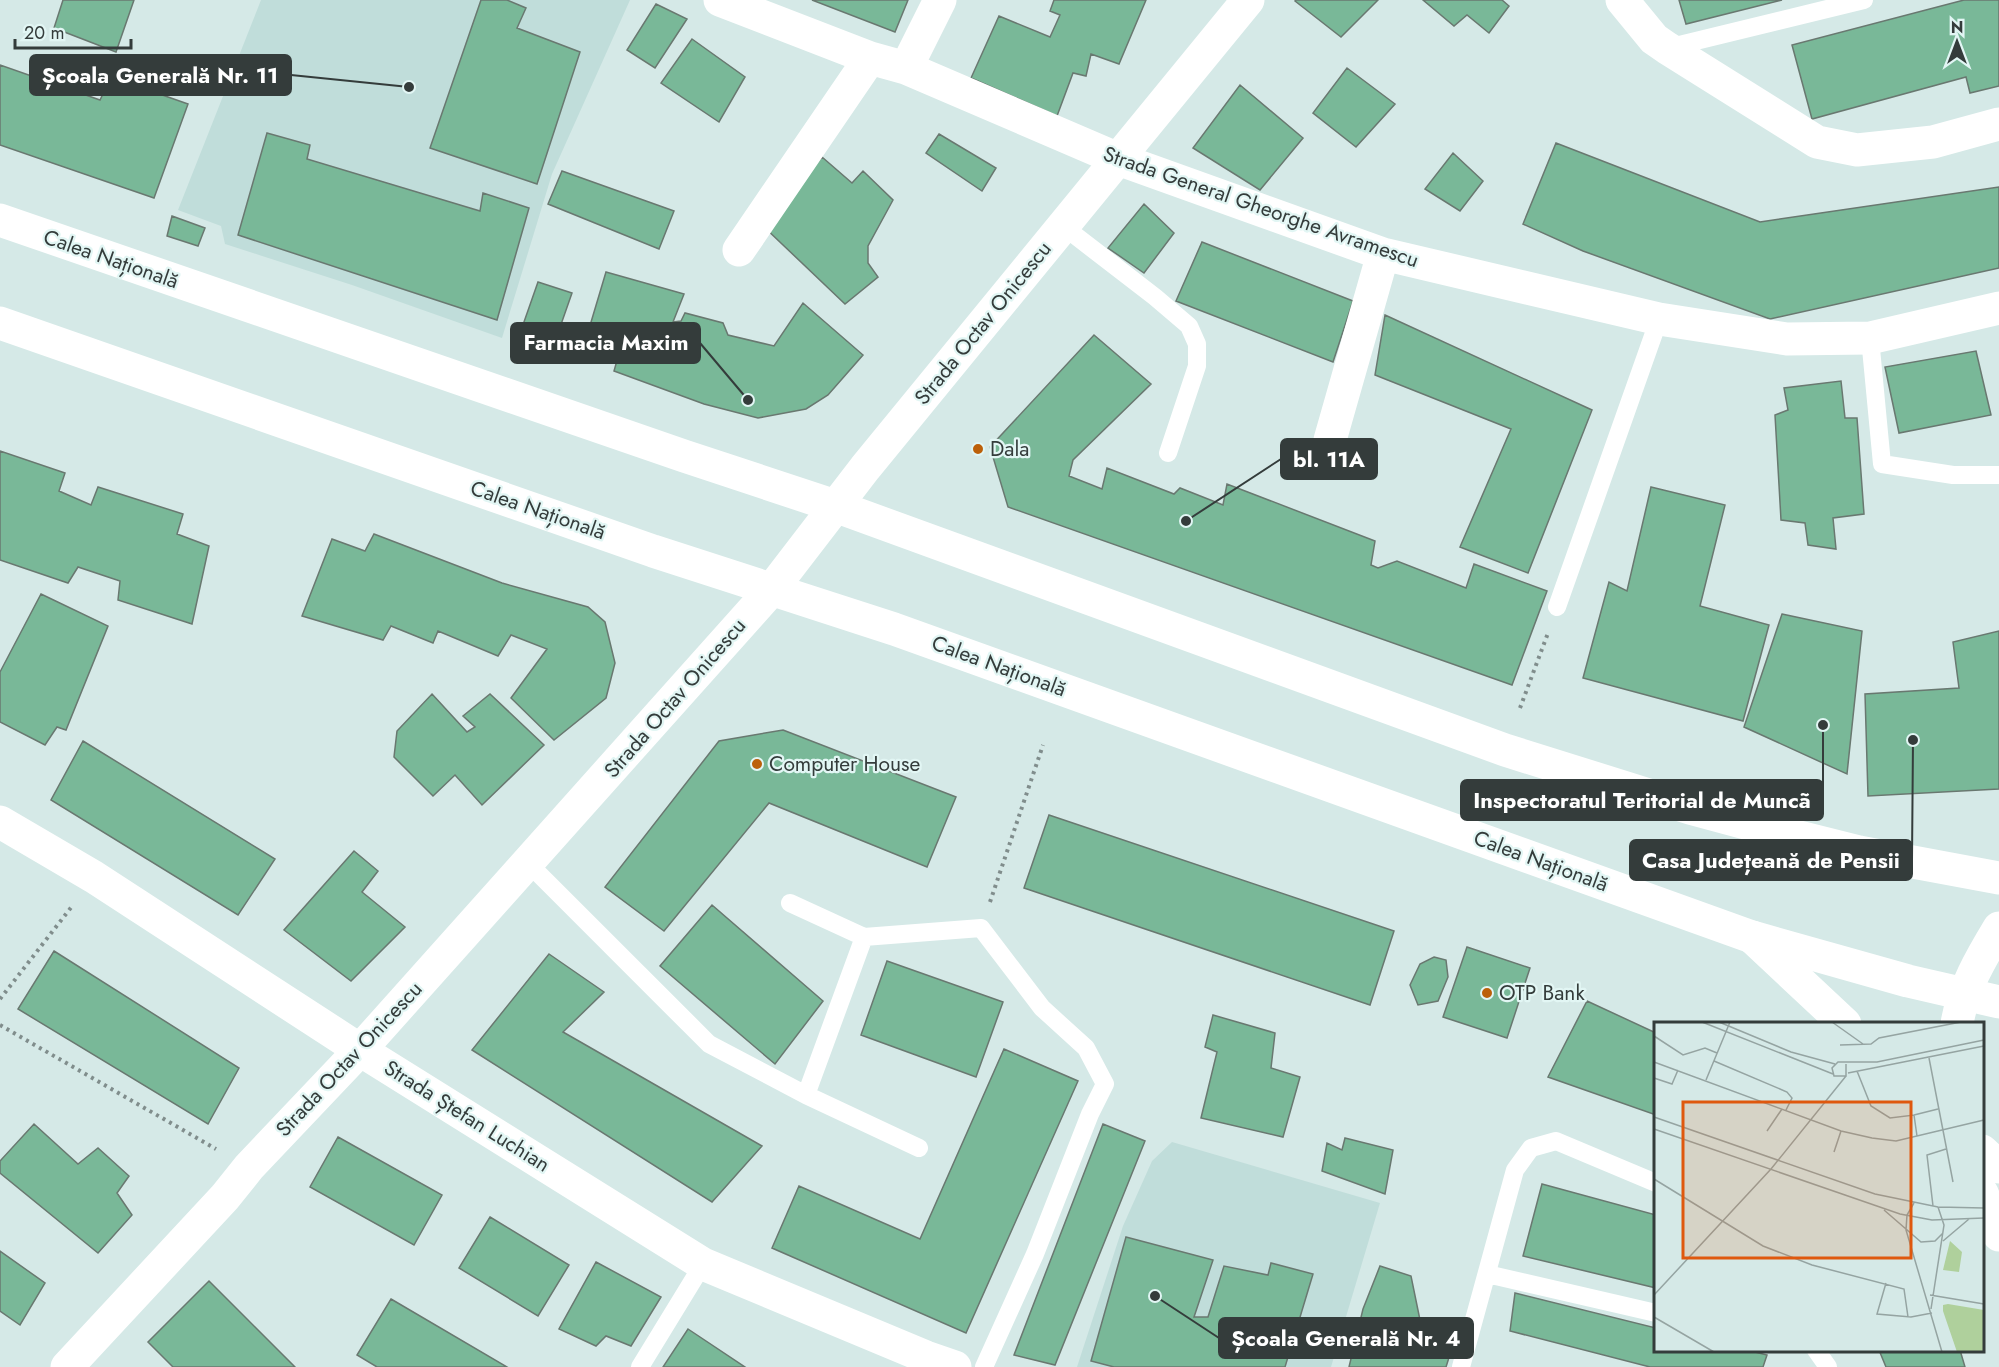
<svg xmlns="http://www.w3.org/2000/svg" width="1999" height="1367" viewBox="0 0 1999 1367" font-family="Jost,sans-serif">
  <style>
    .built { fill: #c0ddda }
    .building { fill: #79b898; stroke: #697870; stroke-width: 1.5 }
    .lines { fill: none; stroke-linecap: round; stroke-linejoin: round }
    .path { stroke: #808d8c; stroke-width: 4; stroke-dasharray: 3 4.5; stroke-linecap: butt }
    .service { stroke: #fff; stroke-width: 18 }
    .minor { stroke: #fff; stroke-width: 33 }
    .tertiary { stroke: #fff; stroke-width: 33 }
    .primary { stroke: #fff; stroke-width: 33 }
    .poi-dot { fill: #bc600a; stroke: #e2f6f4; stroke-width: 2 }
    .labels { text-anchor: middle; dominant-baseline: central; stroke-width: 4.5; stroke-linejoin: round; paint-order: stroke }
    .street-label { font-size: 21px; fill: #343c3b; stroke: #e2f6f4 }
    .poi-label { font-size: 21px; fill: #343c3b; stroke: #e2f6f4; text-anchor: start }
    .inset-road { fill: none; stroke: #95a4a2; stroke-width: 1.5 }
    .view { fill: #df580e; fill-opacity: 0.15; stroke: #df580e; stroke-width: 3 }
    .inset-edge { fill: none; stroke: #343c3b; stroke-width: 3 }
    .leader { fill: none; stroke: #343c3b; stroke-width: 2 }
    .callout-dot { fill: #343c3b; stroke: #e2f6f4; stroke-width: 2 }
    .callout { fill: #343c3b; stroke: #343c3b; stroke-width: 2 }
    .callout-label { font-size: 22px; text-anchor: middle; font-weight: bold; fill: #fff }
  </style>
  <rect width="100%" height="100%" fill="#d5e9e7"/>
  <path class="built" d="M 261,0 L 630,0 L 552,174 L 502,338 L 352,285 L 225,244 L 221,226 L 178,210 Z
    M 1172,1142 L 1380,1203 L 1331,1367 L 1077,1367 L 1123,1226 L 1152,1161 Z"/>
  <path class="building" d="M 63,0 L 134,0 L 116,52 L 54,28 Z
    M 481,0 L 507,0 L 526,8 L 517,28 L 580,52 L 537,184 L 430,148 Z
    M 812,0 L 908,0 L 895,32 Z
    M 1054,0 L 1146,0 L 1119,64 L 1091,54 L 1086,76 L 1073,73 L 1057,116 L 971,78 L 999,16 L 1050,37 L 1060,15 L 1050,11 Z
    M 1296,0 L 1378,0 L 1341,37 L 1295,1 Z
    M 1423,0 L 1502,0 L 1509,6 L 1489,33 L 1467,15 L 1454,26 Z
    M 1679,0 L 1782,0 L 1686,24 Z
    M 1964,0 L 1999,0 L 1999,86 L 1970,93 L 1966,77 L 1812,119 L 1792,45 Z
    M 656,4 L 687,19 L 655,68 L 627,50 Z
    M 692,39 L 745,77 L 719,122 L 661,83 Z
    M 0,65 L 100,100 L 111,77 L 188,104 L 154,198 L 0,145 Z
    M 1347,68 L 1395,104 L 1356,147 L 1313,113 Z
    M 1240,85 L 1303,138 L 1260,190 L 1193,148 Z
    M 267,133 L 310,145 L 307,159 L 480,211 L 483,193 L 529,208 L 497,320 L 238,235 Z
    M 939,134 L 996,168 L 982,191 L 926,153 Z
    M 1556,143 L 1760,222 L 1999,187 L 1999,268 L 1770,319 L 1583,251 L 1523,224 Z
    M 1453,153 L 1483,181 L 1460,211 L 1425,189 Z
    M 822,157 L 852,183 L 863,171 L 893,200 L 868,246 L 868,263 L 878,277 L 845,304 L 761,224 Z
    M 562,171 L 674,211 L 659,249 L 548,204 Z
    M 1144,204 L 1174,233 L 1144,273 L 1108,248 Z
    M 172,216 L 205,228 L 198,246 L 167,236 Z
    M 1202,242 L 1353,301 L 1333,362 L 1176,301 Z
    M 606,272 L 684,294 L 673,322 L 681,321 L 685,313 L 723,323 L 728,335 L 774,346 L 803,303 L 863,355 L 828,395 L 806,409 L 758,418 L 704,404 L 614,371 L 618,357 L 583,349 Z
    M 538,282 L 572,293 L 551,353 L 518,339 Z
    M 1385,315 L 1592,410 L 1528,573 L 1460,547 L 1511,429 L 1375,375 Z
    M 1094,335 L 1151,384 L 1073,460 L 1069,476 L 1102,489 L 1107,468 L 1174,494 L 1180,488 L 1223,505 L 1227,484 L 1375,541 L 1371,565 L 1378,568 L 1397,561 L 1466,588 L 1474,564 L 1547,591 L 1512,685 L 1008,507 L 990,447 Z
    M 1976,351 L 1991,415 L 1899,433 L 1885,367 Z
    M 1841,381 L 1845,418 L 1857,418 L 1864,514 L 1833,518 L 1836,549 L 1808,545 L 1805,523 L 1781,520 L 1775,415 L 1788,410 L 1784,388 Z
    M 0,451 L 65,473 L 59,491 L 91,505 L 98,487 L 183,514 L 177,534 L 209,546 L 192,624 L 118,600 L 120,581 L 78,567 L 68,583 L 0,560 Z
    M 1651,487 L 1725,505 L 1700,606 L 1769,625 L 1743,721 L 1583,678 L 1609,582 L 1627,591 Z
    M 374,534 L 502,583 L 588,607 L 605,622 L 615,663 L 606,698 L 554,740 L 511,698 L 547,649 L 511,635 L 498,656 L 438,631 L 433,643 L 391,626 L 383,640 L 302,616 L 332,539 L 365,551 Z
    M 41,594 L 108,626 L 66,730 L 57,727 L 45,745 L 0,722 L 0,672 Z
    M 1782,614 L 1862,631 L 1847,774 L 1744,727 Z
    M 1999,631 L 1999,789 L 1868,796 L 1865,694 L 1959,688 L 1953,642 Z
    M 432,694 L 467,732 L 475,727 L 463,716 L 490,694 L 544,745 L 482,805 L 455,775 L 433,796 L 394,757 L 397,731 Z
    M 783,730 L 956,797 L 927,867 L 769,803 L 664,931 L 605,887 L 719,741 Z
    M 83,741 L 275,859 L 238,915 L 51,800 Z
    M 1049,815 L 1394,931 L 1370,1005 L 1024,888 Z
    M 354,851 L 378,871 L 362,892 L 405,927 L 351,981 L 284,930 Z
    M 712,905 L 823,1001 L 775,1064 L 660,966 Z
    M 1467,947 L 1530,968 L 1507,1038 L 1443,1017 Z
    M 54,951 L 239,1068 L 208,1124 L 18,1009 Z
    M 549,954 L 604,992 L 563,1032 L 762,1146 L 712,1202 L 472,1050 Z
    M 1434,957 L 1446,960 L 1448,977 L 1438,1001 L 1418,1005 L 1410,985 L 1420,964 Z
    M 887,961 L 1003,1002 L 976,1077 L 861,1035 Z
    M 1587,1001 L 1656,1033 L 1656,1115 L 1548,1077 Z
    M 1213,1015 L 1275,1033 L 1271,1068 L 1300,1077 L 1283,1137 L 1201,1118 L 1217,1052 L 1205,1047 Z
    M 1004,1049 L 1078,1081 L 966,1333 L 772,1248 L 799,1186 L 920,1239 Z
    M 34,1124 L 78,1164 L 98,1148 L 129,1176 L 117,1193 L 132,1215 L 98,1253 L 0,1173 L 0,1161 Z
    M 1103,1124 L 1145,1141 L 1055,1365 L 1014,1355 Z
    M 338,1137 L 442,1195 L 414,1245 L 310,1187 Z
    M 1345,1138 L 1393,1150 L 1385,1194 L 1322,1171 L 1327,1143 L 1342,1150 Z
    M 1542,1184 L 1656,1215 L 1656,1288 L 1523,1256 Z
    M 490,1217 L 569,1265 L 538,1316 L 459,1268 Z
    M 1126,1237 L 1213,1260 L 1194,1317 L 1208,1317 L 1224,1266 L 1268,1275 L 1271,1263 L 1313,1274 L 1285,1367 L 1114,1367 L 1091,1361 Z
    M 0,1251 L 45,1283 L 20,1325 L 0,1311 Z
    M 596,1262 L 661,1297 L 631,1346 L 606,1336 L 596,1346 L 559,1329 Z
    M 1380,1266 L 1411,1276 L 1420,1320 L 1385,1341 L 1398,1346 L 1402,1333 L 1452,1348 L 1446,1367 L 1349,1367 L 1363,1309 Z
    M 209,1281 L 295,1367 L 173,1367 L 148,1342 Z
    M 1515,1293 L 1656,1328 L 1656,1350 L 1747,1350 L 1767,1355 L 1763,1367 L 1650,1367 L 1510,1331 Z
    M 391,1299 L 507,1367 L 377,1367 L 357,1355 Z
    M 688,1329 L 745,1367 L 663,1367 Z
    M 1879,1350 L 1960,1350 L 1965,1367 L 1886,1367 Z"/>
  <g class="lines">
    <path class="path" d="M 1520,708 L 1548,633
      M 990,902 L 1043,745
      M 0,999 L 73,905
      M 0,1025 L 216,1149"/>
    <path class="service" d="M 1667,48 L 1864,0
      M 1063,226 L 1155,297 L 1189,326 L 1197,344 L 1197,366 L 1168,453
      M 1870,338 L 1882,464 L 1953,475 L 1999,475
      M 1557,607 L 1659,319
      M 528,863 L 709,1044 L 806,1095 L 919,1148
      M 790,903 L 864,937 L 981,928 L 1042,1008 L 1086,1048 L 1105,1084 L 1090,1114 L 1035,1254 L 984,1367
      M 806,1095 L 864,937
      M 1487,1274 L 1656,1313
      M 1816,1350 L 1828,1367
      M 640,1367 L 703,1264
      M 1461,1367 L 1515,1170 L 1531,1148 L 1556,1141 L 1656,1183"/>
    <path class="minor" d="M 720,0 L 870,58 L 906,68 L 1118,159 L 1383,254 L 1659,319 L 1787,339 L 1870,338 L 1999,308
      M 1622,0 L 1654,39 L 1667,48 L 1817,142 L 1857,150 L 1933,142 L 1999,124
      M 906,68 L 940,0
      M 739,250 L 870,58
      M 1330,440 L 1383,254
      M 0,822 L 94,877 L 360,1050 L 703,1264 L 926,1357 L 955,1367"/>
    <path class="tertiary" d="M 1752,937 L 1845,1024
      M 1957,1024 C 1962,990 1982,956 1999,928
      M 1982,1151 L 1999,1167
      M 1982,1193 L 1999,1235
      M 67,1367 L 225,1197 L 249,1167 L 360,1050 L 772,589 L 865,468 L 1248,0"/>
    <path class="primary" d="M 0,220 L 684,456 L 835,506 L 1505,750 L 1690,808 L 1779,832 L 1859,852 L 1999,878
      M 0,323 L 653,551 L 894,629 L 1752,937 L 1908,981 L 1999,1002"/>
  </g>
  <g class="poi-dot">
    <circle cx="978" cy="449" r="6"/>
    <circle cx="757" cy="764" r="6"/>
    <circle cx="1487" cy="993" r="6"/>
  </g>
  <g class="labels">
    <g class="street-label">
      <text transform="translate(1261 207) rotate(19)">Strada General Gheorghe Avramescu</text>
      <text transform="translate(111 259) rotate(19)">Calea Națională</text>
      <text transform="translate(983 323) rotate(-51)">Strada Octav Onicescu</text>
      <text transform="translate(538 510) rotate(19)">Calea Națională</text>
      <text transform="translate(999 666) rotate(20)">Calea Națională</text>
      <text transform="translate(675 698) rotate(-49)">Strada Octav Onicescu</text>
      <text transform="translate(1541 861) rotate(20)">Calea Națională</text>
      <text transform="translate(349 1059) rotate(-47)">Strada Octav Onicescu</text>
      <text transform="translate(467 1116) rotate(32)">Strada Ștefan Luchian</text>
    </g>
    <g class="poi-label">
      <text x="990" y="449">Dala</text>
      <text x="769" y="764">Computer House</text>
      <text x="1499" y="993">OTP Bank</text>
    </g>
  </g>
  <g transform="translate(1654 1022)">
    <rect width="330" height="330" fill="#d5e9e7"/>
    <path d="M 296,219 L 308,230 L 305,250 L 289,248 ZM 294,282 L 330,288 L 330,330 L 303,330 L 289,289 L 289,283 Z" fill="#afd09c"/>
    <path class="inset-road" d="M 48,0 L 179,52M 65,0 L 137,30 L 181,42M 178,0 L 209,22M 0,14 L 29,33 L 51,26 L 63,31M 186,23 L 217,22 L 225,16 L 307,0M 275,36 L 299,160M 60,39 L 133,70 L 138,76 L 132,88M 0,40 L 187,109 L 218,116 L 242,119 L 330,98M 192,42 L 192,54 L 180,54 L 178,46 L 184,40 L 223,40 L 330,18M 203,49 L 217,84 L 236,96 L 260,93 L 263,114M 194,51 L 330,24M 0,56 L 18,62 L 24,48M 52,58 L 76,0M 260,93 L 284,87M 0,95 L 221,172 L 284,185 L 330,186M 0,107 L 246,192 L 278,198 L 330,196M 113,109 L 128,87M 180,130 L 187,109M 0,157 L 109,224 L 158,243 L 250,267 L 254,295M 260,181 L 253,193 L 252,208 L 288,330M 279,184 L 273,133 L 292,127M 230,188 L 267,220 L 281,219 L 289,211M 289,219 L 315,197M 232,261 L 223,292 L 257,295 L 278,291M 0,273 L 117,147 L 192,54M 276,273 L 330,282M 277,287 L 290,203 L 284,185M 0,295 L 60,330"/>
    <path class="view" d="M 29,80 L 257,80 L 257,236 L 29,236 Z"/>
    <rect width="330" height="330" class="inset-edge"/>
  </g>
  <path class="leader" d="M409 87L291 75M748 400L700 343M1186 521L1281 459M1823 725L1823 800M1913 740L1912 860M1155 1296L1219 1338"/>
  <g class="callout-dot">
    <circle cx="409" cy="87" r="6"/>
    <circle cx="748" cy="400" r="6"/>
    <circle cx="1186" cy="521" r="6"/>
    <circle cx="1823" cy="725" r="6"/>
    <circle cx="1913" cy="740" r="6"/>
    <circle cx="1155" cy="1296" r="6"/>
  </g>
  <g class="callout">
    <rect x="30" y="55" width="261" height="40" rx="6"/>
    <rect x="511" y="323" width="189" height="40" rx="6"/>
    <rect x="1281" y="439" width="96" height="40" rx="6"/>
    <rect x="1461" y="780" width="362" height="40" rx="6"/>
    <rect x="1630" y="840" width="282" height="40" rx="6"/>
    <rect x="1219" y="1318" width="254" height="40" rx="6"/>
  </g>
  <g class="callout-label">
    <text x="160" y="83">Școala Generală Nr. 11</text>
    <text x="606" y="350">Farmacia Maxim</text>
    <text x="1329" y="467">bl. 11A</text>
    <text x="1642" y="808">Inspectoratul Teritorial de Muncã</text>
    <text x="1771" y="868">Casa Județeană de Pensii</text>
    <text x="1346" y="1346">Școala Generală Nr. 4</text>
  </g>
  <g transform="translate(1957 42)" stroke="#e2f6f4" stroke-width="4.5" paint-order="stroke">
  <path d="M0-4.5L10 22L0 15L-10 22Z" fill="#343c3b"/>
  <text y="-9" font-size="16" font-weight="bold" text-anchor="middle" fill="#343c3b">N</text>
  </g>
  <path d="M15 39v9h116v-9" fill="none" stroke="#343c3b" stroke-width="3"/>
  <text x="24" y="39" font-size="18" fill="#343c3b" stroke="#e2f6f4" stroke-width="4.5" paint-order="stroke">20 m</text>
</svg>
